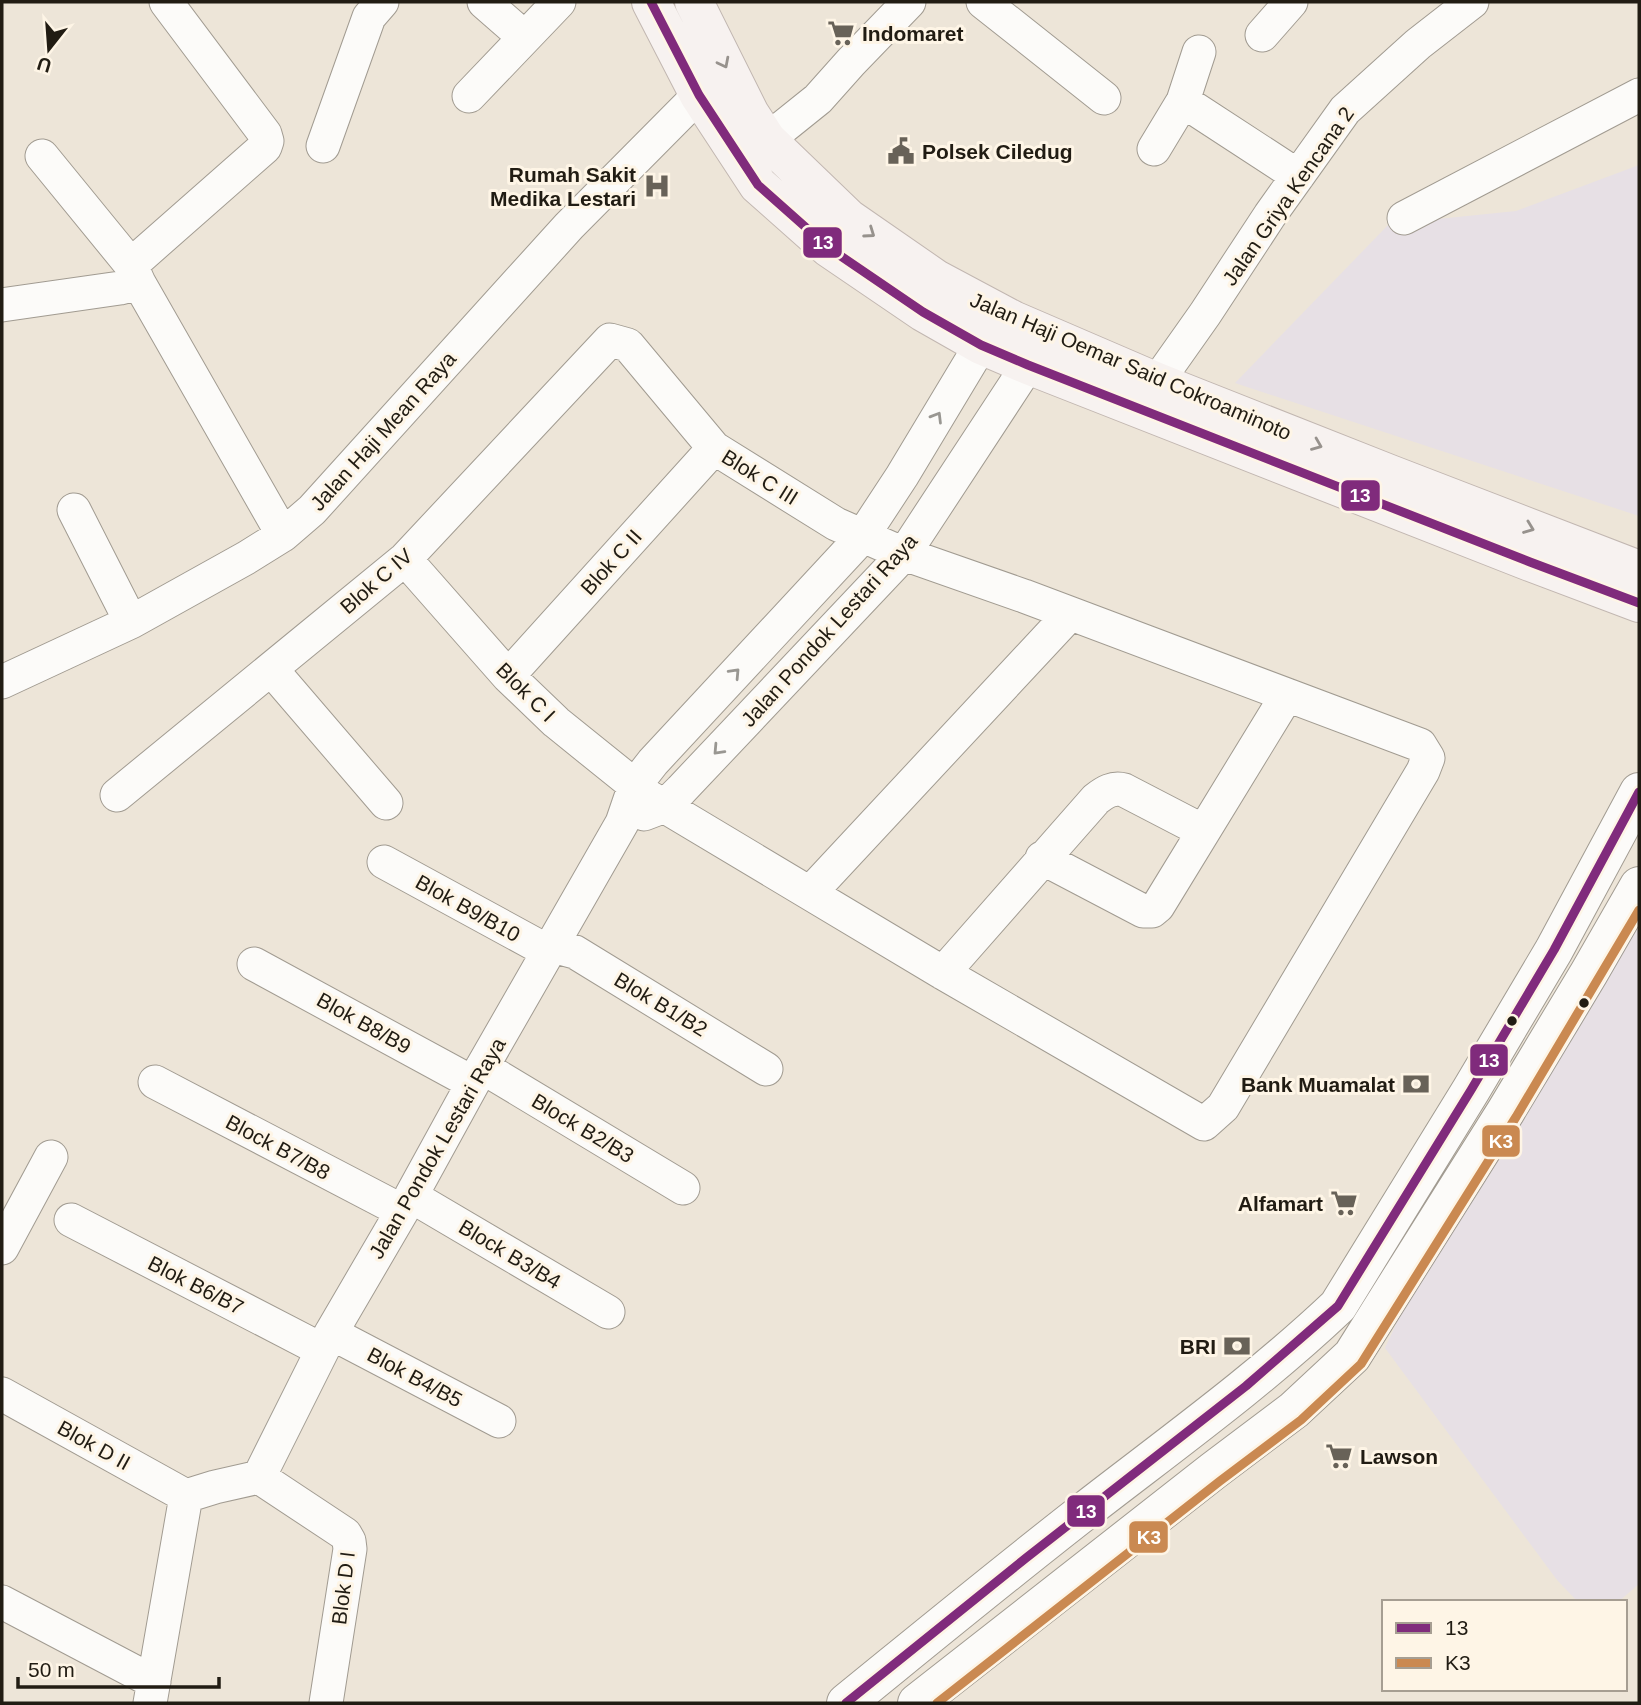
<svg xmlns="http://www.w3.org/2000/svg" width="1641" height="1705" viewBox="0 0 1641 1705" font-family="Arial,sans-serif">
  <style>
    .commercial { fill: #e7e0e5 }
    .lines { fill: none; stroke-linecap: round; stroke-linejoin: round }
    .street-casing { stroke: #a19b91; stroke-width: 35 }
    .secondary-casing { stroke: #a19b91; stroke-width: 40 }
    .primary-casing { stroke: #c2b7b1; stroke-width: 40 }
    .street { stroke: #fcfbf9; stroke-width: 33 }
    .secondary { stroke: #fcfbf9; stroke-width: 38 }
    .primary { stroke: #f7f2f0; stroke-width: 38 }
    .bus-1-casing { stroke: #fef5e6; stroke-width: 14 }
    .bus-2-casing { stroke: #fef5e6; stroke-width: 14 }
    .bus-1 { stroke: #802b7c; stroke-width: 9 }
    .bus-2 { stroke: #ca8951; stroke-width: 9 }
    .oneway { stroke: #97928d }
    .oneway2 { stroke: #999792 }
    .bus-dot { fill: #211c13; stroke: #fef5e6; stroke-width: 2.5 }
    .labels { text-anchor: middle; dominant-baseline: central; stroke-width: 6; stroke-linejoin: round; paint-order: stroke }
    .poi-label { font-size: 21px; font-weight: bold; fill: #211c13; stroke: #fef5e6; text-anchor: end }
    .street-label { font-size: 21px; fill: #211c13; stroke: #fef5e6 }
    .line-badge { stroke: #fef5e6; stroke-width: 2.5 }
    .badge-label { font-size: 19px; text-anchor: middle; font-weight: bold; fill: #fff }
  </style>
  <rect width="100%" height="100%" fill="#ede5d8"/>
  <path class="commercial" d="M 1639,165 L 1639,516 L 1235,383 L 1389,224 L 1516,211 Z
    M 1639,914 L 1639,1584 L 1618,1602 L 1578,1602 L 1557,1580 L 1385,1348 L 1426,1259 Z"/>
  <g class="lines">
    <defs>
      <path id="street" d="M 484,2 L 524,37
        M 983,2 L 1104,98
        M 1262,35 L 1291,2
        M 469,96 L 559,2
        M 1183,101 L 1298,176
        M 767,140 L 818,99 L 851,62 L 909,2
        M 323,146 L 369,17 L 382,2
        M 1154,149 L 1183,101 L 1199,52
        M 42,156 L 131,265 L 139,283 L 283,535
        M 1404,218 L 1639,95
        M 131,265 L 265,147 L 267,141 L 265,134 L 166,2
        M 2,305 L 120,288 L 139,283
        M 1157,382 L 1205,314 L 1270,215 L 1345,110 L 1418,44 L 1472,2
        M 74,510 L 131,622
        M 271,669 L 386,803
        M 508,676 L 714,448
        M 2,682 L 131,622 L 246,558 L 283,535 L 312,510 L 569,226 L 699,95
        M 117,795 L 405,559 L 610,340 L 628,345 L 714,448 L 836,524 L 904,554 L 1024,596 L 1420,745 L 1428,758 L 1423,771 L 1223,1107 L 1204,1124 L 943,973 L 649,797 L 556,722 L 508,676 L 405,559
        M 644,814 L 665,806 L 681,790 L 904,554 L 1028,365 L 1043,344
        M 1042,858 L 1143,911 L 1152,911 L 1158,906 L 1287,695
        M 384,862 L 540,947 L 553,946 L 575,952 L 766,1069
        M 810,893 L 1069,615
        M 254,964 L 473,1083
        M 943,973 L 1096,799 C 1105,792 1113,787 1124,790 L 1203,831
        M 482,1067 L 683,1188
        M 155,1082 L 402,1211
        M 411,1196 L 608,1312
        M 71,1220 L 322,1350
        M 2,1248 L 51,1157
        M 331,1333 L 499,1421
        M 2,1394 L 186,1496
        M 259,1477 L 331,1333 L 411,1196 L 473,1083 L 622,823 L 635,785 L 653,762 L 862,537 L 902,476 L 994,323
        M 259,1477 L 345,1534 L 349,1541 L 350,1549 L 326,1703
        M 186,1496 L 215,1487 L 259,1477
        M 2,1602 L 154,1682
        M 150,1703 L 186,1496"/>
      <path id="secondary" d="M 846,1703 C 926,1638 1005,1573 1086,1510 C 1171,1444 1260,1380 1338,1306 L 1471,1090 L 1554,950 L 1639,792
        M 917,1703 L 1213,1471 L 1294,1410 L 1352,1356 L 1506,1111 L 1589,973 L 1639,886"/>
      <path id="primary" d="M 651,2 L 699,95 L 758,185 L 829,248 L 923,312 L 981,345 L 1028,365 L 1530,562 L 1639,603
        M 694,2 L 750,114 L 767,140 L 848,218 L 936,279 L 1013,320 L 1157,382 L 1390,474 L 1639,570"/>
    </defs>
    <use href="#street" class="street-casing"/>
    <use href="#secondary" class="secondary-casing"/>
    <use href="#primary" class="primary-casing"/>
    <use href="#street" class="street"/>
    <use href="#secondary" class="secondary"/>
    <use href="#primary" class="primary"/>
    <defs>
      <path id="bus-1" d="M 651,2 L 699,95 L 758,185 L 829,248 L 923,312 L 981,345 L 1028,365 L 1530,562 L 1639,603
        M 846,1703 L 1026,1558 L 1246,1386 L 1338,1306 L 1471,1090 L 1554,950 L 1639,792"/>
      <path id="bus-2" d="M 937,1703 L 1220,1481 L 1301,1420 L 1361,1364 L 1516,1117 L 1639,910"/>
    </defs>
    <use href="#bus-1" class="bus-1-casing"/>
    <use href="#bus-2" class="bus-2-casing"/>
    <use href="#bus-1" class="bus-1"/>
    <use href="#bus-2" class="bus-2"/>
  </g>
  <defs><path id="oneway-chevron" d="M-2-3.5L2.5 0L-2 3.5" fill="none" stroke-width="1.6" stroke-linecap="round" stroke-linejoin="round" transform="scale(1.75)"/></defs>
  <g class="oneway">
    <use href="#oneway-chevron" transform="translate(724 63) rotate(63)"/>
    <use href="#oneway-chevron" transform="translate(870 233) rotate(35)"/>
    <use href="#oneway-chevron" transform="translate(1317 445) rotate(22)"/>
    <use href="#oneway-chevron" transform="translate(1529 528) rotate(21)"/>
  </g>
  <g class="oneway2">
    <use href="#oneway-chevron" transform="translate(937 417) rotate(-59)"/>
    <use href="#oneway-chevron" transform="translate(735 673) rotate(-47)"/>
    <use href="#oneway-chevron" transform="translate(718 750) rotate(133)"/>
  </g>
  <defs>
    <symbol id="supermarket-bare" viewBox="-9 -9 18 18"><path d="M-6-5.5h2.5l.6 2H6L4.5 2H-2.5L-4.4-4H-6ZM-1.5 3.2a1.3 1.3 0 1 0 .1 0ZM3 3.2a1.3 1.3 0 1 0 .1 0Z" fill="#686258" stroke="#fef5e6" stroke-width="2.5" paint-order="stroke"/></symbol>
    <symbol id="civic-bare" viewBox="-9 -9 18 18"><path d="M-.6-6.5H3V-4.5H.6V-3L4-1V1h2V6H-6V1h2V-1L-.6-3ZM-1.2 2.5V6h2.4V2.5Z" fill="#686258" stroke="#fef5e6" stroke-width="2.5" paint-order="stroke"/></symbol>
    <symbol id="hospital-bare" viewBox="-9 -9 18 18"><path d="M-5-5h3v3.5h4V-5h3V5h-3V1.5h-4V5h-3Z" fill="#686258" stroke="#fef5e6" stroke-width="2.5" paint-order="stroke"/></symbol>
    <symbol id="bank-bare" viewBox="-9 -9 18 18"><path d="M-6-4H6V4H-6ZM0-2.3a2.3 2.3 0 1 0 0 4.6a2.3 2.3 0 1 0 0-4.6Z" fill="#686258" stroke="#fef5e6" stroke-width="2.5" paint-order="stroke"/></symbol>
  </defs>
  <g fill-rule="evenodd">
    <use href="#supermarket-bare" x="822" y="14" width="38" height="38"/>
    <use href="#civic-bare" x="882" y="132" width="38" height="38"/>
    <use href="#hospital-bare" x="638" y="167" width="38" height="38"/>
    <use href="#bank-bare" x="1397" y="1065" width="38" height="38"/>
    <use href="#supermarket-bare" x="1325" y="1184" width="38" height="38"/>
    <use href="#bank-bare" x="1218" y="1327" width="38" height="38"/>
    <use href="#supermarket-bare" x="1320" y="1437" width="38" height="38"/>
  </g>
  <g class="bus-dot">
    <circle cx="1584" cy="1003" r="6"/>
    <circle cx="1512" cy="1021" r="6"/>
  </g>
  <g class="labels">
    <g class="poi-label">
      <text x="862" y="33" text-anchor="start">Indomaret</text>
      <text x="922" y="151" text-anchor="start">Polsek Ciledug</text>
      <text x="636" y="174">Rumah Sakit<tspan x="636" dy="24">Medika Lestari</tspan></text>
      <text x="1395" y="1084">Bank Muamalat</text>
      <text x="1323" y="1203">Alfamart</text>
      <text x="1216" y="1346">BRI</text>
      <text x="1360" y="1456" text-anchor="start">Lawson</text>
    </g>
    <g class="street-label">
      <text transform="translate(1288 196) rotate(-55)">Jalan Griya Kencana 2</text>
      <text transform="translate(1131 366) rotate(23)">Jalan Haji Oemar Said Cokroaminoto</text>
      <text transform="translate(383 431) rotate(-48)">Jalan Haji Mean Raya</text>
      <text transform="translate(760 477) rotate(32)">Blok C III</text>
      <text transform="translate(611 562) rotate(-48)">Blok C II</text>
      <text transform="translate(376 581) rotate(-41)">Blok C IV</text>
      <text transform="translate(829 630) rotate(-48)">Jalan Pondok Lestari Raya</text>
      <text transform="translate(526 692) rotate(45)">Blok C I</text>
      <text transform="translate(468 908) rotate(29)">Blok B9/B10</text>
      <text transform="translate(661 1004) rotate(31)">Blok B1/B2</text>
      <text transform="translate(364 1023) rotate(29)">Blok B8/B9</text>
      <text transform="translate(583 1128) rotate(31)">Block B2/B3</text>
      <text transform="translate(278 1147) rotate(28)">Block B7/B8</text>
      <text transform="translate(437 1148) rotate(-60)">Jalan Pondok Lestari Raya</text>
      <text transform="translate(510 1254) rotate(31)">Block B3/B4</text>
      <text transform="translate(196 1285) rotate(27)">Blok B6/B7</text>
      <text transform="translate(415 1377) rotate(28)">Blok B4/B5</text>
      <text transform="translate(94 1445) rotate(29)">Blok D II</text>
      <text transform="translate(343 1588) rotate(-83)">Blok D I</text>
    </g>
  </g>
  <g class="line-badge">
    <rect x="802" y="226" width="41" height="33" rx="7" fill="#802b7c"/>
    <rect x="1340" y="479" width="41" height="33" rx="7" fill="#802b7c"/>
    <rect x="1469" y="1043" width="40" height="34" rx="7" fill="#802b7c"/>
    <rect x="1481" y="1124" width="40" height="34" rx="7" fill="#ca8951"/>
    <rect x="1066" y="1494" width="40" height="34" rx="7" fill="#802b7c"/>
    <rect x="1128" y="1520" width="41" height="34" rx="7" fill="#ca8951"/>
  </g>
  <g class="badge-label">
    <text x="823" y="249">13</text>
    <text x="1360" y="502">13</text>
    <text x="1489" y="1067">13</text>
    <text x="1501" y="1148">K3</text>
    <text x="1086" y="1518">13</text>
    <text x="1149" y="1544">K3</text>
  </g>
  <rect width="1641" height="1705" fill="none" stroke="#211c13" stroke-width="7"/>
  <rect x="1382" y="1600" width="245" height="91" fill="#fef5e6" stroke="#a69e92" stroke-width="2"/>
  <rect x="1396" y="1623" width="35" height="10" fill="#802b7c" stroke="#a69e92" stroke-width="2"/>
  <text x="1445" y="1635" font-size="21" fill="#211c13">13</text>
  <rect x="1396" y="1658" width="35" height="10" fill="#ca8951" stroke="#a69e92" stroke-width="2"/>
  <text x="1445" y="1670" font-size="21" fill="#211c13">K3</text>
  <g transform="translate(49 49) rotate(197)" stroke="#fef5e6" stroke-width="5" paint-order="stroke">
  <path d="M0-5L12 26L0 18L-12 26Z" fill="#211c13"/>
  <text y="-10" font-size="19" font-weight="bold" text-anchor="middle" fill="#211c13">U</text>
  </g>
  <path d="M18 1677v10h201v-10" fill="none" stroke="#211c13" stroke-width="3.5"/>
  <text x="28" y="1677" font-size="21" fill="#211c13" stroke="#fef5e6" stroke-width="5" paint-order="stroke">50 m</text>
</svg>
